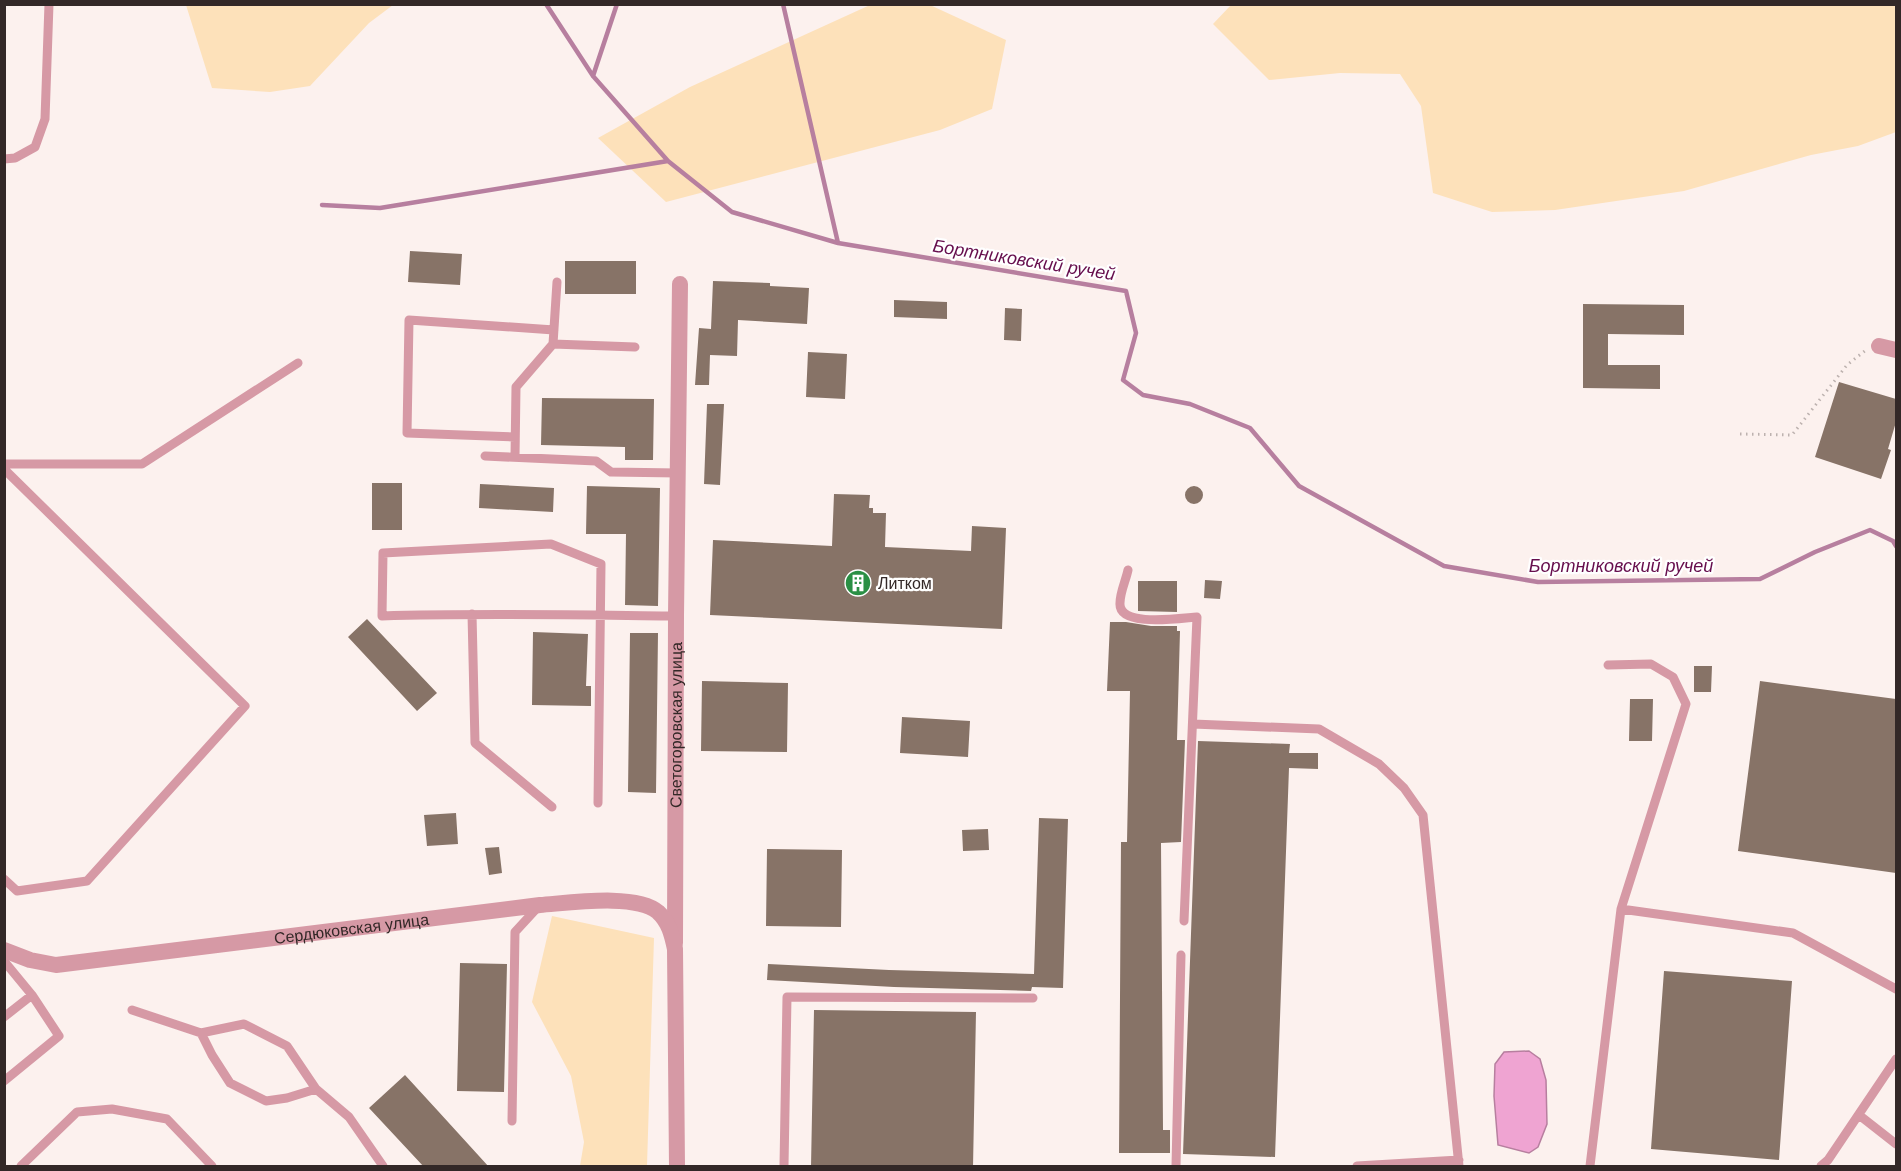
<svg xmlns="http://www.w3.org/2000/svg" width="1901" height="1171" viewBox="0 0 1901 1171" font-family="'DM Sans',sans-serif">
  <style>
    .green { fill: #fde1ba }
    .water { fill: #efa4d2; stroke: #b77f9f; stroke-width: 1.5 }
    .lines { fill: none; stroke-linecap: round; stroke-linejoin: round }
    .stream { stroke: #b77f9f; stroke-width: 4.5 }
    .building { fill: #877367 }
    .path { stroke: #bdb2af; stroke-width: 3; stroke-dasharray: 1.5 4.5; stroke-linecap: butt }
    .service { stroke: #d699a5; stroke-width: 9 }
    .minor { stroke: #d699a5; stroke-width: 16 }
    .tertiary { stroke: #d699a5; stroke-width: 16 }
    .labels { text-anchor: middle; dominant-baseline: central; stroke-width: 4.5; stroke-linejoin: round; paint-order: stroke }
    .poi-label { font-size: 16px; fill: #332827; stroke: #fff; text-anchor: start }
    .street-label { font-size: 16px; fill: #332827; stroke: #fff }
    .water-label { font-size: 18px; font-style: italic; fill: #660e4d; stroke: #fff }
  </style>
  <rect width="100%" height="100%" fill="#fcf1ee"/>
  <path class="green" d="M 186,5 L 186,4 L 393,5 L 369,23 L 310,86 L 270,92 L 212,88 Z
    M 870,5 L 930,5 L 1006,40 L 992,109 L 940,130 L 666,202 L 598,138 L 690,87 Z
    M 1231,5 L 1896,5 L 1896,132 L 1858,146 L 1811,155 L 1684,191 L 1555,210 L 1492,212 L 1433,193 L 1421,106 L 1400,74 L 1340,73 L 1269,80 L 1213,24 Z
    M 552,916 L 654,938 L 647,1166 L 580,1166 L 584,1142 L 571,1076 L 532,1002 Z"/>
  <path class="water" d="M 1529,1051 L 1540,1059 L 1546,1080 L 1547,1124 L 1538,1147 L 1529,1153 L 1498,1145 L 1494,1096 L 1495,1064 L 1504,1052 Z"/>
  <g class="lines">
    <path class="stream" d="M 546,4 L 593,76 L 668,161 L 732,212 L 838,243 L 1126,291 L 1136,333 L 1123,380 L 1143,395 L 1190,404 L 1250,428 L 1299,486 L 1444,566 L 1538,582 L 1760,579 L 1815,552 L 1870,530 L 1893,541 L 1896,546
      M 783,4 L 838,243
      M 593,76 L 617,4
      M 322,205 L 380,208 L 668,161"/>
  </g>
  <path class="building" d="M 410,251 L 462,254 L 460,285 L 408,282 Z
    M 565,261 L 636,261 L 636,294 L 565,294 Z
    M 713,281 L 770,283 L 770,286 L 809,288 L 807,324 L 738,320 L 737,356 L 710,355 L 709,385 L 695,385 L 699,328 L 711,329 Z
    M 894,300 L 947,302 L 947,319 L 894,317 Z
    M 1583,304 L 1684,305 L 1684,335 L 1608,334 L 1608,365 L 1660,365 L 1660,389 L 1583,388 Z
    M 1005,308 L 1022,309 L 1021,341 L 1004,340 Z
    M 808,352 L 847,354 L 845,399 L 806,397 Z
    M 1839,382 L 1896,399 L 1896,422 L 1888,449 L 1891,450 L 1881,479 L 1815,457 Z
    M 542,398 L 654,399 L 653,460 L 625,460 L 625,447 L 541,445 Z
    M 707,404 L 724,404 L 720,485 L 704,484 Z
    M 372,483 L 402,483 L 402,530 L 372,530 Z
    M 480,484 L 554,488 L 553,512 L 479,508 Z
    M1185 495a9 9 0 1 1 18 0a9 9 0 1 1-18 0Z
    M 587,486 L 660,488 L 658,606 L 625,605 L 626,534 L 586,534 Z
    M 834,494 L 870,495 L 869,508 L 873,508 L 873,513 L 886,513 L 885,547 L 971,551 L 972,526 L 1006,528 L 1002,629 L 710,615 L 713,540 L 832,546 Z
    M 1205,580 L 1222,581 L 1220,599 L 1204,598 Z
    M 1138,581 L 1177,581 L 1177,612 L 1138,611 Z
    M 367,619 L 437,693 L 417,711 L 348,637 Z
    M 1110,622 L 1126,622 L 1151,626 L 1177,626 L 1177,631 L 1180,631 L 1177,740 L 1185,740 L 1181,842 L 1161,843 L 1163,1130 L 1170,1130 L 1170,1153 L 1119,1153 L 1121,842 L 1127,842 L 1130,691 L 1107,691 Z
    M 533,632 L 588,634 L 586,686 L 591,686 L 591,706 L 532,705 Z
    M 630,633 L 658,633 L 656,793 L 628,792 Z
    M 1694,666 L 1712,666 L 1711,692 L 1694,692 Z
    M 702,681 L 788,683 L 787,752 L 701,751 Z
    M 1760,681 L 1896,699 L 1896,873 L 1738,851 Z
    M 1630,699 L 1653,699 L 1652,741 L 1629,741 Z
    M 902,717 L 970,721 L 968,757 L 900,753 Z
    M 1198,741 L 1290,744 L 1289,753 L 1318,753 L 1318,769 L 1289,768 L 1275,1157 L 1183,1154 Z
    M 456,813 L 458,844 L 427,846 L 424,815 Z
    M 1039,818 L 1068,819 L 1063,988 L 1032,987 L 1031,991 L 894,987 L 767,980 L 768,964 L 889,970 L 1034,974 Z
    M 988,829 L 989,850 L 963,851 L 962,830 Z
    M 499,847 L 502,873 L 489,875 L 485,848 Z
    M 767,849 L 842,850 L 841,927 L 766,926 Z
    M 460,963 L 507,964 L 504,1092 L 457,1091 Z
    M 1664,971 L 1792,981 L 1779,1160 L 1651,1149 Z
    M 814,1010 L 976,1012 L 973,1167 L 811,1167 Z
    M 405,1075 L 438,1111 L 489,1167 L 424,1167 L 369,1108 Z"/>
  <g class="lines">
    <path class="path" d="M 1740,434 L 1792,435 L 1847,365 L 1866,350"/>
    <path class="service" d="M 4,159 L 15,158 L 35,147 L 45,119 L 49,4
      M 553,344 L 635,347
      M 515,437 L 407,433 L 409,320 L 554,330
      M 485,456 L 596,461 L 611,472 L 678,473
      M 515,457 L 516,387 L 553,344 L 557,282
      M 4,464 L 142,464 L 298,363
      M 4,469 L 245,706 L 87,881 L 17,891 L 4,879
      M 1128,570 C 1126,580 1120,592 1120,603 C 1118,628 1181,618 1197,617 L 1184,921
      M 472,614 L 475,743 L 552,807
      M 1193,724 L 1319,729 L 1379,764 L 1404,788 L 1423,815 L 1459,1166
      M 598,803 L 601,564 L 551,544 L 383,553 L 382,616 C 480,613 578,615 676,616
      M 1621,909 L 1793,933 L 1896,989
      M 4,961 L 32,995 L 59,1036 L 4,1081
      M 132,1010 L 201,1033 L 244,1024 L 287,1046 L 316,1089 L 349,1117 L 383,1166
      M 4,1017 L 32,995
      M 201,1033 L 212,1055 L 230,1083 L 266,1101 L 287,1098 L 316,1089
      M 1859,1115 L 1896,1144
      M 512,1121 L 515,932 L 538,907
      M 21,1166 L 77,1112 L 112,1109 L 167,1119 L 212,1166
      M 784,1166 L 787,997 L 1033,998
      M 1176,1166 L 1181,955
      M 1357,1166 L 1459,1160
      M 1590,1166 L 1621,909 L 1686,704 L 1673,677 L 1651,664 L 1608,665
      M 1821,1166 L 1828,1160 L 1896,1059"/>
    <g class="minor">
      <path d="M 1879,346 L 1896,350"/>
      <path id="s1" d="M 675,943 L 676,616 L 680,284"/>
    </g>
    <path class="tertiary" id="s2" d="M 4,950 L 30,960 L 56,965 L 540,905 C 569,903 636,893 658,912 C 669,922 672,935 675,949 L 677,1166"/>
  </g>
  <defs>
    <symbol id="building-disc" viewBox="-11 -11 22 22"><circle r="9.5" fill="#2a8f44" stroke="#fff"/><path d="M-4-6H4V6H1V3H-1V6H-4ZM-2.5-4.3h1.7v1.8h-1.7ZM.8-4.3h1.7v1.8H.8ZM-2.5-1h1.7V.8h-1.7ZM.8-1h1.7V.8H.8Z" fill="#fff"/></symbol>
  </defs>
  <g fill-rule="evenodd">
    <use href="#building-disc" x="843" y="568" width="30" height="30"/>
  </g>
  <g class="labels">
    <g class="poi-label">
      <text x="878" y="583">Литком</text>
    </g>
    <g class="street-label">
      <text stroke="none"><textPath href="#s1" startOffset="218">Светогоровская улица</textPath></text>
      <text stroke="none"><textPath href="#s2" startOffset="352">Сердюковская улица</textPath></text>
    </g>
    <g class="water-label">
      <text transform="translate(1024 260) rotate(9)">Бортниковский ручей</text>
      <text x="1621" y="566">Бортниковский ручей</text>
    </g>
  </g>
  <rect width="1901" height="1171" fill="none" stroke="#332827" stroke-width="12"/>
</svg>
